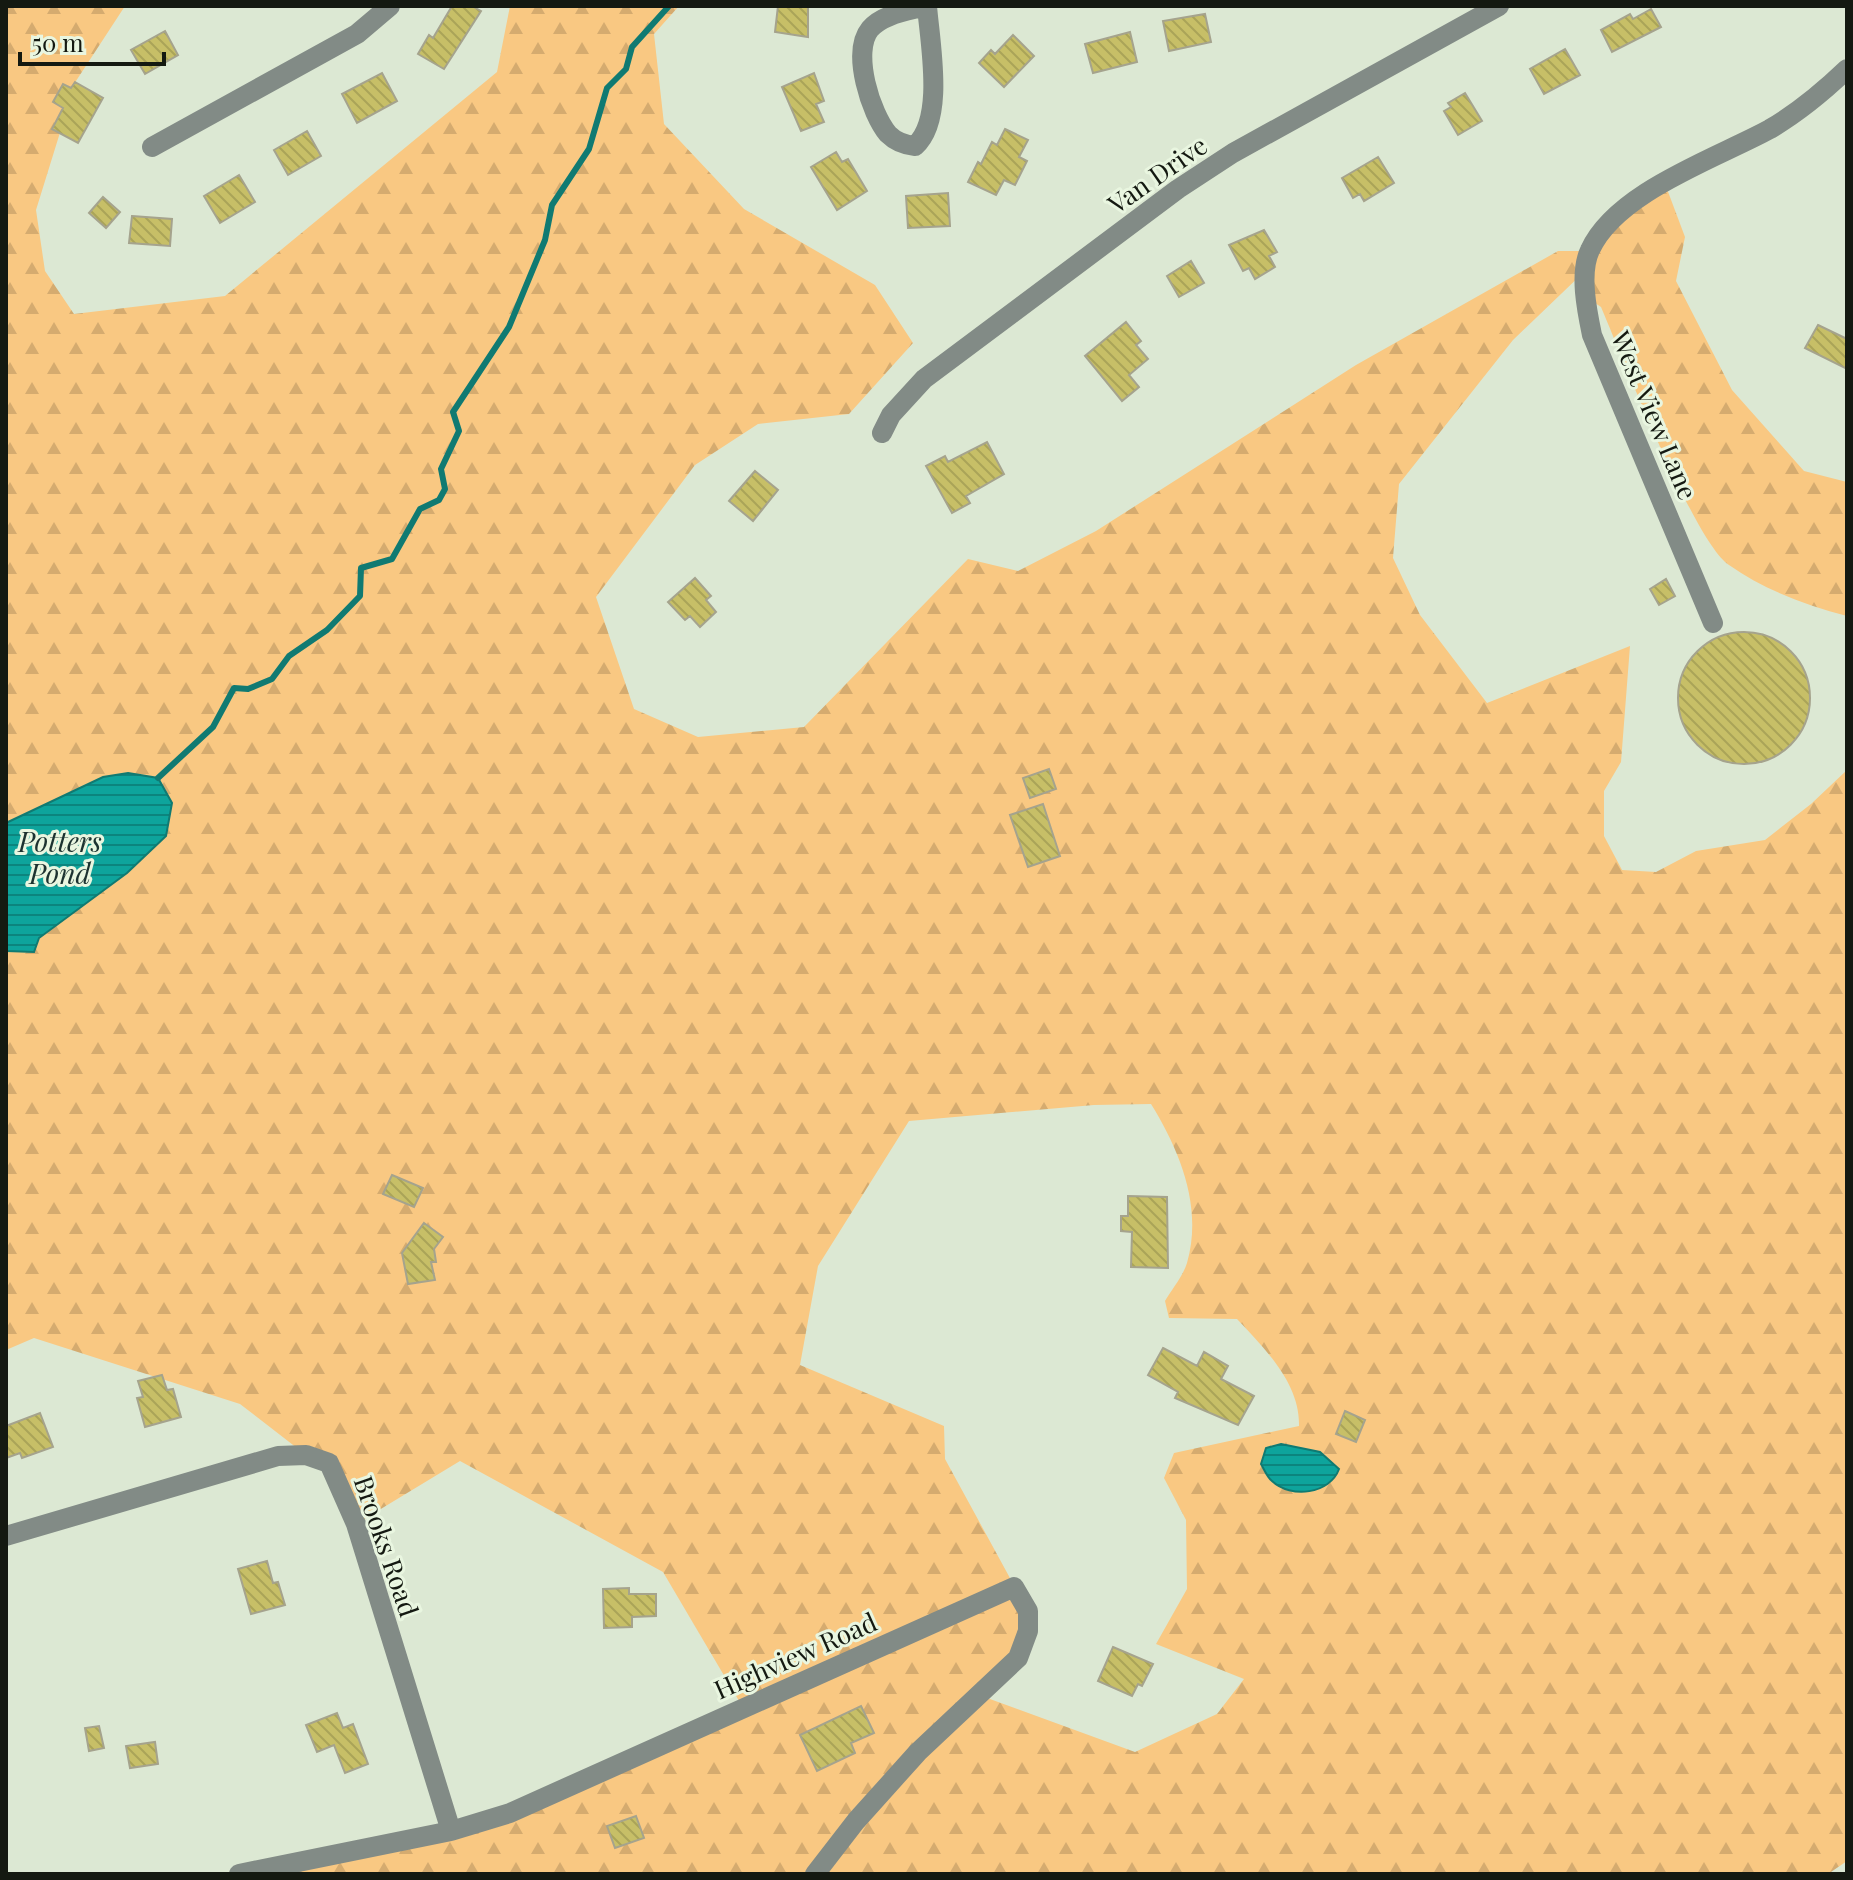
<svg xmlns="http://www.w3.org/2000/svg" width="1853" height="1880" viewBox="0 0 1853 1880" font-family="'Playfair Display',serif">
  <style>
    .forest { fill: url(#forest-firs); fill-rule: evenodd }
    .water { fill: url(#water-rules); stroke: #107a72; stroke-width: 2 }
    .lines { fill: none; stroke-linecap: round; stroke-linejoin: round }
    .stream { stroke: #107a72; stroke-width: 6 }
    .building { fill: url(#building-back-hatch); stroke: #a5a38d; stroke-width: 2 }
    .minor { stroke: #828b86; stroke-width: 20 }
    .labels { text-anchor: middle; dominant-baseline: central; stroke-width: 6; stroke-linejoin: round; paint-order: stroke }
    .street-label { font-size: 26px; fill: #141911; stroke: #e9f6e0 }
    .water-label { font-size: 28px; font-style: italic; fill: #1c3230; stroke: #e9f6e0 }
  </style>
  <defs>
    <pattern id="forest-firs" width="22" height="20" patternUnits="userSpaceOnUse" patternTransform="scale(2)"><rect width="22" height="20" fill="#f9c882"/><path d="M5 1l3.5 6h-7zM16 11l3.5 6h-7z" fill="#d5ab6f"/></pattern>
    <pattern id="water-rules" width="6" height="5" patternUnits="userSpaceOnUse" patternTransform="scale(2)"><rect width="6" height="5" fill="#0ea49c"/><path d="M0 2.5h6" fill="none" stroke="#0c857e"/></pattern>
    <pattern id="building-back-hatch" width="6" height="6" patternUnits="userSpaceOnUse" patternTransform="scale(2)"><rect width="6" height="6" fill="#c7bf67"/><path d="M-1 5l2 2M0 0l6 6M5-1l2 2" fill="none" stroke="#aaa458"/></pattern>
  </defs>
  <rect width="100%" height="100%" fill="#dce8d3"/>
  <path class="forest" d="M 6,6 L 125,6 L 76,81 L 36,210 L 45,271 L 74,314 L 225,296 L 497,72 L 510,6 L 679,6 L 654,34 L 664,124 L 744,209 L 875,285 L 913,343 L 849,414 L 758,424 L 695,465 L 596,597 L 634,709 L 698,737 L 804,727 L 968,559 L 1018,571 L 1096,531 L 1356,365 L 1558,251 L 1588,251 L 1664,181 L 1685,237 L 1676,281 L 1732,390 L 1804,471 L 1847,482 L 1847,616 C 1806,605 1764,590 1729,565 C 1694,542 1622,356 1601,307 L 1586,297 L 1586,270 L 1513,340 L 1399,484 L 1393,558 L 1420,615 L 1487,703 L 1630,646 L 1621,762 L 1604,791 L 1604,836 L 1622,870 L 1656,872 L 1696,851 L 1765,840 L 1811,804 L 1847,770 L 1847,1861 L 1828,1874 L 239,1874 L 451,1831 L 742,1706 L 663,1572 L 460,1461 L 356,1524 L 341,1487 L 306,1455 L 240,1404 L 34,1338 L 6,1350 ZM 1151,1104 C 1180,1151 1203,1207 1187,1263 C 1183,1276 1172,1289 1165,1301 L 1169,1318 L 1237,1319 C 1265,1349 1300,1383 1299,1426 L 1174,1453 L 1164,1478 L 1186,1520 L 1187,1589 L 1156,1644 L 1244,1679 L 1217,1714 L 1135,1752 L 979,1695 L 1028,1631 L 1028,1611 L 945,1459 L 944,1426 L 800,1365 L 818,1266 L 909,1121 L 1094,1105 Z"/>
  <path class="water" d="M 128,773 L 158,778 L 172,803 L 166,836 L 127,873 L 39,938 L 34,952 L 7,951 L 6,823 L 103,777 Z
    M 1281,1444 L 1320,1452 L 1339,1469 C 1330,1494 1291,1499 1272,1481 C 1267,1477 1264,1469 1261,1464 L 1266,1448 Z"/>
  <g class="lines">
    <path class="stream" d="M 158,778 L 213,727 L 234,688 L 248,689 L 272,679 L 289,656 L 327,630 L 360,596 L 361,568 L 392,559 L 420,509 L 439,500 L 445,489 L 441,469 L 459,431 L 453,412 L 509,327 L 545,240 L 552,205 L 589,149 L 607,88 L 626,69 L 632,47 L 669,6"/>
  </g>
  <path class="building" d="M 452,6 L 472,6 L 481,11 L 444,69 L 418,54 L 429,35 L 433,38 Z
    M 778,6 L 808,6 L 808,37 L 775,32 Z
    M 1651,9 L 1661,27 L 1612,52 L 1601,30 L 1630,14 L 1633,19 Z
    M 1205,14 L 1211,42 L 1169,51 L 1163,21 Z
    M 165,31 L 178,55 L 145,74 L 131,50 Z
    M 1130,32 L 1137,62 L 1093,73 L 1085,44 Z
    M 1013,35 L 1034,56 L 1004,87 L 979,63 L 991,50 L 995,54 Z
    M 1565,49 L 1580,75 L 1544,94 L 1530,69 Z
    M 382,73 L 397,101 L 357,123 L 342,94 Z
    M 814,73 L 824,101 L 816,104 L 824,122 L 801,131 L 782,87 Z
    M 75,82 L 103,98 L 78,143 L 52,129 L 63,108 L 53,102 L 63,84 L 71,88 Z
    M 1465,93 L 1482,121 L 1458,135 L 1444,111 L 1451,107 L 1448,103 Z
    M 1005,129 L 1028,140 L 1019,157 L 1027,161 L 1015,185 L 1004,180 L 996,195 L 968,182 L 978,162 L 981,164 L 992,142 L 997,145 Z
    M 307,131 L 321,156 L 288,175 L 274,150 Z
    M 836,152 L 842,162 L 848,159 L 867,191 L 837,210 L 811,167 Z
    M 1378,157 L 1394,183 L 1364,201 L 1360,194 L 1353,198 L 1342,178 Z
    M 239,175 L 255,202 L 220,223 L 204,196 Z
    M 948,193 L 950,226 L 908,228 L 906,196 Z
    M 103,197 L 120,212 L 106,228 L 89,213 Z
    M 132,216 L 172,219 L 170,246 L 129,243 Z
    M 1264,230 L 1277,252 L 1269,256 L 1275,267 L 1255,279 L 1249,268 L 1243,271 L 1229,245 Z
    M 1191,261 L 1204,283 L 1179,297 L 1167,276 Z
    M 1126,322 L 1141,341 L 1136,345 L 1148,359 L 1129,375 L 1139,387 L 1122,401 L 1085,356 Z
    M 1818,325 L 1847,339 L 1847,369 L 1805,348 Z
    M 987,442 L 1004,474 L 966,496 L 970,503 L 952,513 L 926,466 L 945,456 L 948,462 Z
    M 755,471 L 778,490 L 753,521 L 729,501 Z
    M 695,578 L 711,596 L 706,600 L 716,612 L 700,627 L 690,616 L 685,620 L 668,602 Z
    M 1666,579 L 1675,596 L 1659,605 L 1650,589 Z
    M1678 698a66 66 0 1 1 132 0a66 66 0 1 1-132 0Z
    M 1049,769 L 1056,789 L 1030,798 L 1023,778 Z
    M 1043,804 L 1060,856 L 1028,867 L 1010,815 Z
    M 392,1175 L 423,1188 L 414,1207 L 383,1194 Z
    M 1128,1196 L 1167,1197 L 1168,1268 L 1131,1267 L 1132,1232 L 1121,1231 L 1121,1216 L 1128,1216 Z
    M 424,1223 L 443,1237 L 434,1249 L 436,1262 L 431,1262 L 435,1280 L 408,1284 L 402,1253 Z
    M 1163,1348 L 1197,1366 L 1204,1352 L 1228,1366 L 1221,1379 L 1254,1396 L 1238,1425 L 1175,1398 L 1178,1392 L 1148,1375 Z
    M 162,1375 L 167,1390 L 173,1389 L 181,1417 L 145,1427 L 137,1398 L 143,1397 L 138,1381 Z
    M 1345,1411 L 1365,1420 L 1356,1442 L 1336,1434 Z
    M 40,1413 L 53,1447 L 22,1458 L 20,1453 L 6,1458 L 6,1426 Z
    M 267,1561 L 273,1583 L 278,1582 L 285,1605 L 251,1614 L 238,1569 Z
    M 629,1588 L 629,1594 L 656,1594 L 656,1616 L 632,1617 L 632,1627 L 604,1628 L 603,1589 Z
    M 1113,1647 L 1153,1664 L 1142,1686 L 1138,1684 L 1132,1696 L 1098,1681 Z
    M 861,1706 L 874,1733 L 851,1743 L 855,1753 L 817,1771 L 800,1735 Z
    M 337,1713 L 343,1728 L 353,1724 L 368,1764 L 345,1773 L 334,1745 L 317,1752 L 306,1725 Z
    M 99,1726 L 104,1748 L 89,1751 L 85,1728 Z
    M 155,1742 L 158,1764 L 130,1768 L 126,1746 Z
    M 636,1816 L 644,1838 L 615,1848 L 607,1826 Z"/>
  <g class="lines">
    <path class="minor" d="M 926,6 C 908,11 883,14 870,29 C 851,52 871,114 888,134 C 896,142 904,145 915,146 C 945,119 930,44 927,6
      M 152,147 L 357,34 L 390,6
      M 882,433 L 891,415 L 924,379 L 1178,189 L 1233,153 L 1499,6
      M 1713,623 L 1592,335 C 1587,311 1579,273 1590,250 C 1616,192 1717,158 1770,129 C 1799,112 1823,92 1847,69
      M 6,1536 L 278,1456 L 306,1455 L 329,1463 L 356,1524 L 451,1831
      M 239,1874 L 451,1831 L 510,1813 L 1014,1587 L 1028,1611 L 1028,1631 L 1018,1658 L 918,1752 L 856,1821 L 815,1874"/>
  </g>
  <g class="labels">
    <g class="street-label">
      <text transform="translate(1157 174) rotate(-35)">Van Drive</text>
      <text transform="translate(1655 415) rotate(67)">West View Lane</text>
      <text transform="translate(387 1546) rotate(71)">Brooks Road</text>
      <text transform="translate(795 1655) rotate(-24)">Highview Road</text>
    </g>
    <g class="water-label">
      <text x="60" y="840">Potters<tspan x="60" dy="32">Pond</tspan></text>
    </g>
  </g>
  <rect width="1853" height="1880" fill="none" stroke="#141911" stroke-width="16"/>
  <path d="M20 52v12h144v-12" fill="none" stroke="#141911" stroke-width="4"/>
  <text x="32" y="52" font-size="24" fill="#141911" stroke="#e9f6e0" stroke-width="6" paint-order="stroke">50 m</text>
</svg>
